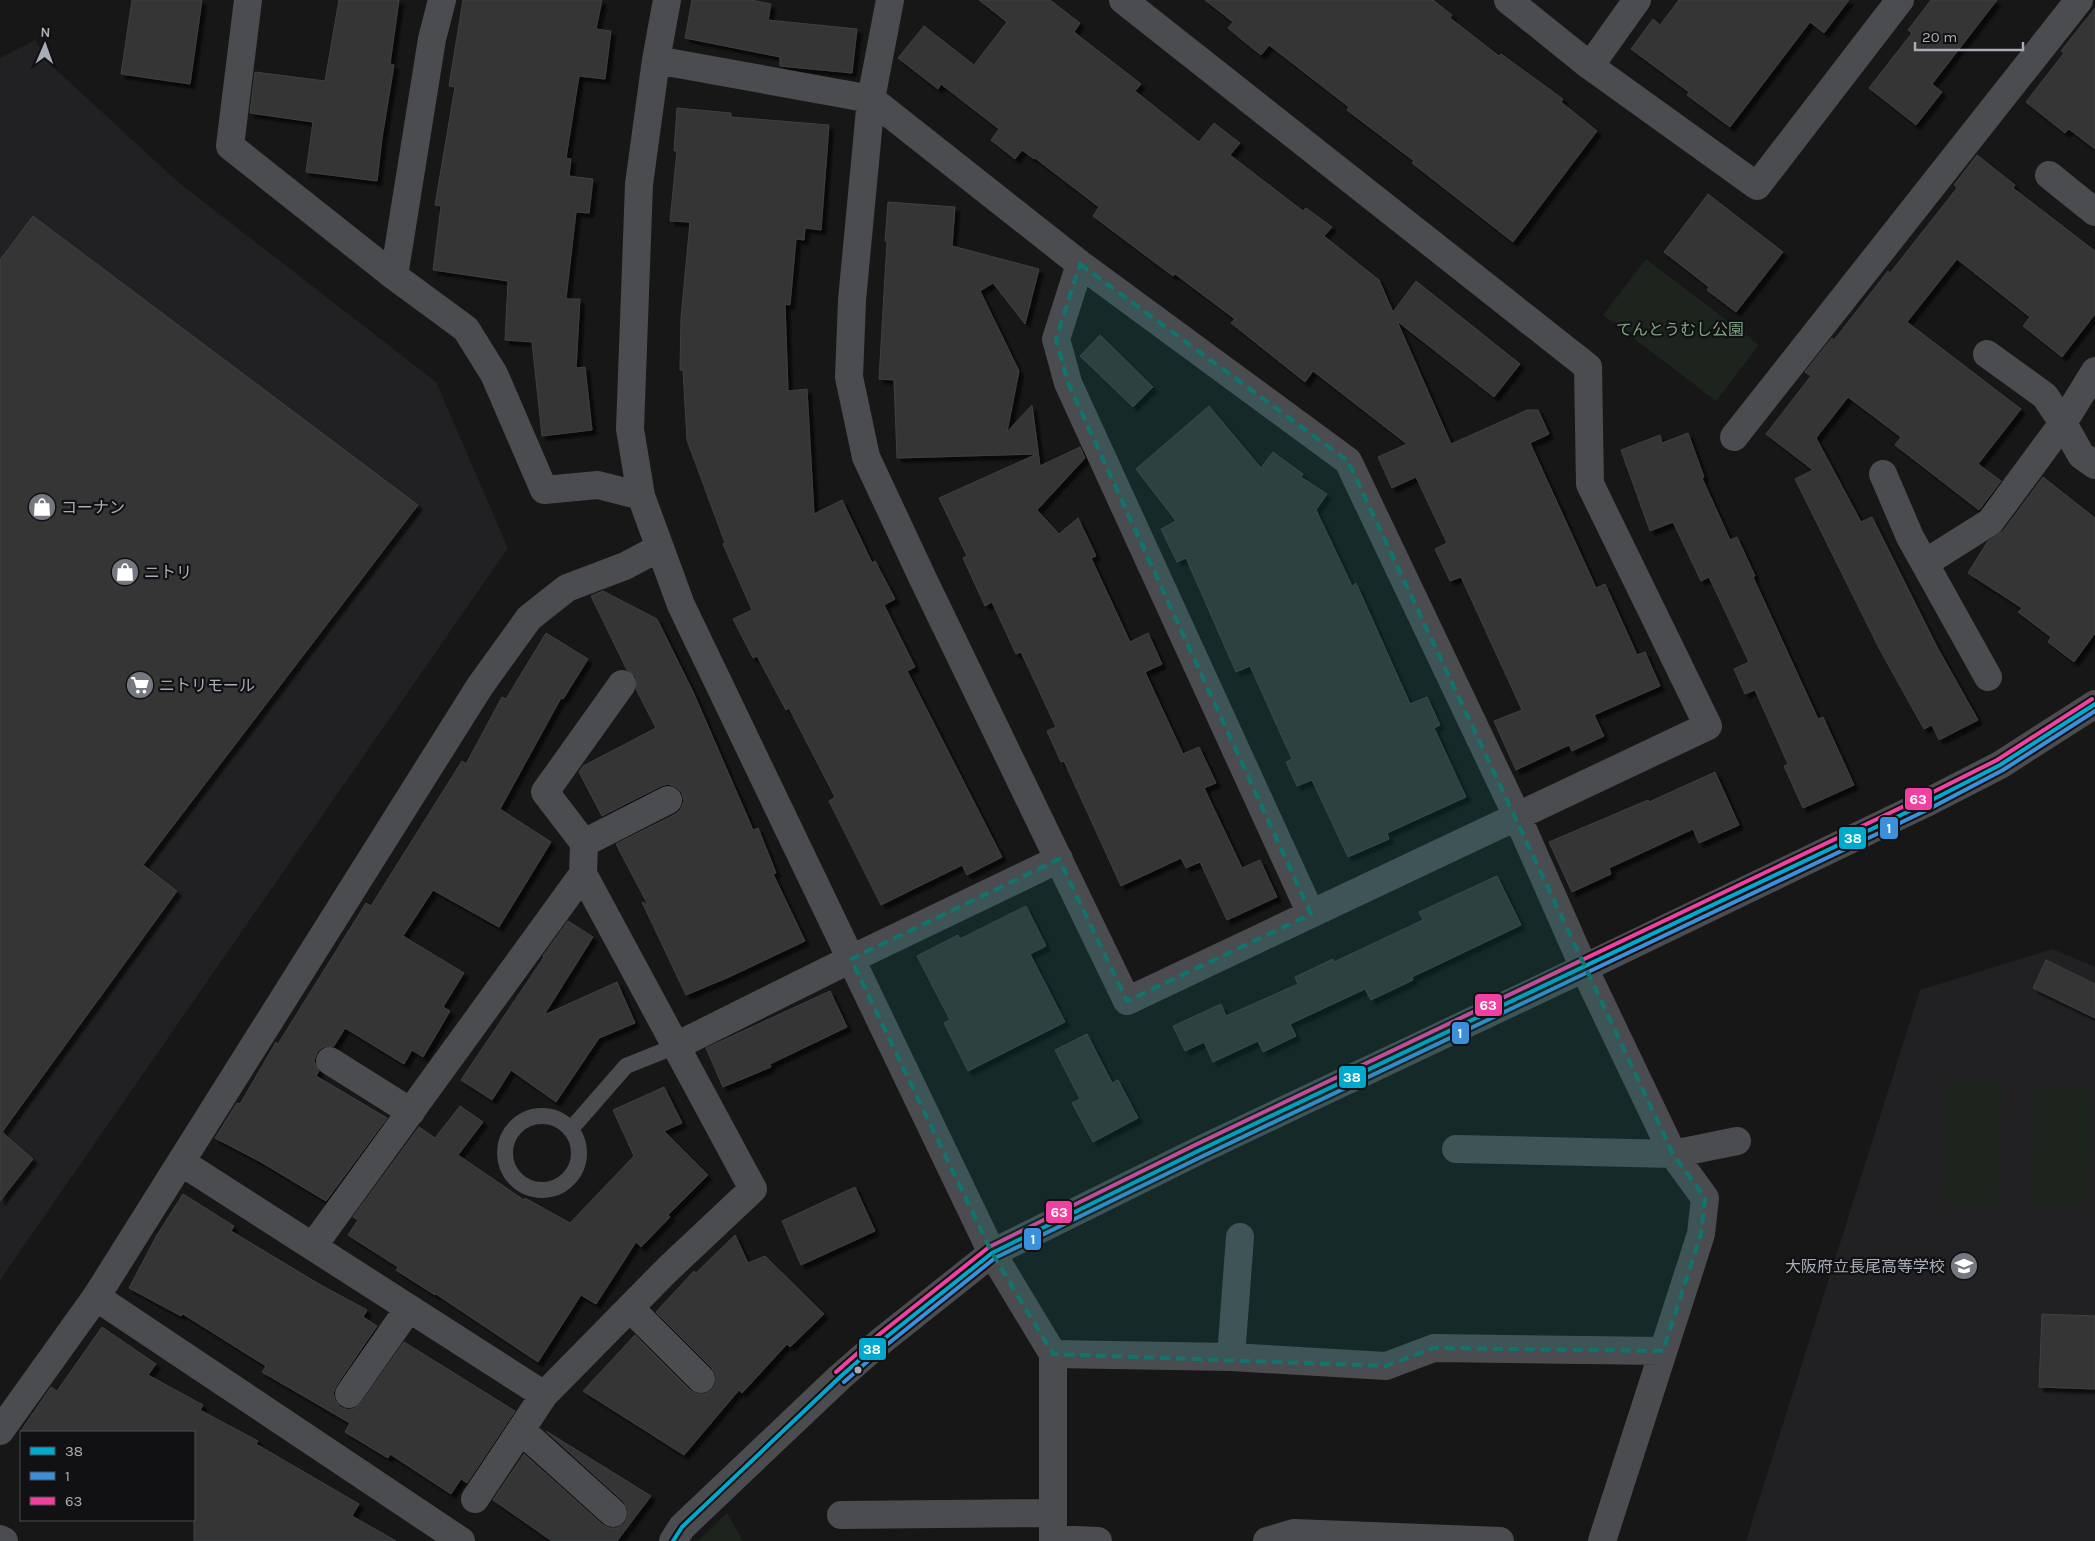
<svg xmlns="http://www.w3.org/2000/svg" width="2095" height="1541" viewBox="0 0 2095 1541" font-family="Karla,'Noto Sans JP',sans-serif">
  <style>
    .built { fill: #212123 }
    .green { fill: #1d241e }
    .building { fill: #353536; stroke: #3f4043; filter: url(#shadow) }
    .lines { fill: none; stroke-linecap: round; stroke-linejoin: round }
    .service { stroke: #4b4c50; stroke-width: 16 }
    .minor { stroke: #4b4c50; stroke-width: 28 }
    .tertiary { stroke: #4b4c50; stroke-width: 28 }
    .bus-1-casing { stroke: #111113; stroke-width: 8 }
    .bus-2-casing { stroke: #111113; stroke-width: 8 }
    .bus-3-casing { stroke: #111113; stroke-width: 8 }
    .bus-1 { stroke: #00a9ce; stroke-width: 4 }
    .bus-2 { stroke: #3a90db; stroke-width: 4 }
    .bus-3 { stroke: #f240a1; stroke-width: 4 }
    .marked { fill: #0f766e; fill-opacity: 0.2; stroke: #0f766e; stroke-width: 4; stroke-dasharray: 10 6; stroke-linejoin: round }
    .bus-dot { fill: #a8adb8; stroke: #111113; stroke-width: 2 }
    .labels { text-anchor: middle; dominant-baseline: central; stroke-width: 4.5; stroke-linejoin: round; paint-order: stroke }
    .park-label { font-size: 16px; fill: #7fa381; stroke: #111113 }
    .poi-label { font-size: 16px; fill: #a8adb8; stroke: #111113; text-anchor: start }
    .line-badge { stroke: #111113; stroke-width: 2 }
    .badge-label { font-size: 14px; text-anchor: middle; font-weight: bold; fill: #fff }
  </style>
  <defs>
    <filter id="shadow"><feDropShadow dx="4.5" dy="4.5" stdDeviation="1" flood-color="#0009"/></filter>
  </defs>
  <rect width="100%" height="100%" fill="#171717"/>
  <path class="built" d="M 35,40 L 52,66 L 178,182 L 436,382 L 508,548 L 0,1280 L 0,58 Z
    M 2053,949 L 2095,967 L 2095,1541 L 1746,1541 L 1920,990 Z"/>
  <path class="green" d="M 1646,259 L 1759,345 L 1716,401 L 1603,315 Z
    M 1947,1078 L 2003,1081 L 1998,1206 L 1942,1204 Z
    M 2034,1086 L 2092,1088 L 2088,1205 L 2031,1203 Z
    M 727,1513 L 743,1541 L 698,1541 Z"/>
  <path class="building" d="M 132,0 L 202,0 L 190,84 L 121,74 Z
    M 339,0 L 399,0 L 390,64 L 394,65 L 382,138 L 377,181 L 306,172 L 313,122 L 250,113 L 255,72 L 325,81 Z
    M 463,0 L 602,0 L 596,29 L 611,31 L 605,79 L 579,76 L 566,158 L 571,159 L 569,176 L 593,179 L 589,213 L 576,212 L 566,299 L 580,299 L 576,368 L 585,367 L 592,430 L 542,436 L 532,342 L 505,340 L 508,281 L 433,270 L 441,206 L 435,205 L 455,87 L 449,86 Z
    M 692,0 L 751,0 L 771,4 L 768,20 L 857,29 L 852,73 L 780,66 L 780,57 L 685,38 Z
    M 979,0 L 1050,0 L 1080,23 L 1074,32 L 1141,84 L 1135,91 L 1199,142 L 1214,123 L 1240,143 L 1230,155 L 1303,211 L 1306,208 L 1332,227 L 1324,236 L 1379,280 L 1393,312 L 1416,281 L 1520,364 L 1494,397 L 1397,321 L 1451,444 L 1527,410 L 1538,410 L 1549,434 L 1530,443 L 1596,588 L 1605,584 L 1637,655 L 1645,652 L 1660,686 L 1594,715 L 1604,736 L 1572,751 L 1569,745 L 1516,770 L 1494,721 L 1522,710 L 1461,577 L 1450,581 L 1435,549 L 1447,543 L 1416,477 L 1392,488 L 1378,457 L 1407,444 L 1313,371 L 1305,382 L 1231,323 L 1235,319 L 1175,274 L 1173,276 L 1093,216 L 1099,207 L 1035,158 L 1034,159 L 1022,150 L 1015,159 L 991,140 L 999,129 L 941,84 L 938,89 L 898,58 L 924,26 L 974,65 L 1007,22 Z
    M 1205,0 L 1433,0 L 1452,15 L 1450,18 L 1499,56 L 1501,54 L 1563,99 L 1561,102 L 1597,131 L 1513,242 L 1412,163 L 1414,161 L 1347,110 L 1349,107 L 1269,45 L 1261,55 L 1241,39 L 1228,28 L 1233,22 Z
    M 1679,0 L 1849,0 L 1824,33 L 1810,22 L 1730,127 L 1687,95 L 1689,92 L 1631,49 L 1653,19 L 1660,25 Z
    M 1931,0 L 1997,0 L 1932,84 L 1942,92 L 1916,125 L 1869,88 L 1912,33 L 1908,30 Z
    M 2095,8 L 2095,149 L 2069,129 L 2065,133 L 2026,102 L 2064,53 L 2061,51 Z
    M 677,108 L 731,113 L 731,117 L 829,125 L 821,230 L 805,228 L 804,240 L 796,239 L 790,305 L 785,304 L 788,391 L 807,389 L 814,514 L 842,500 L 872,563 L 875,561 L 895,599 L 884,605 L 915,667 L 907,671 L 1002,857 L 967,875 L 962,865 L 881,905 L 829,801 L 835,797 L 789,708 L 786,710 L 757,656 L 753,658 L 733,619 L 752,610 L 723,544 L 725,543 L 687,440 L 683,370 L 680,370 L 681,318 L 690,222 L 670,221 L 677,151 L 674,151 Z
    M 1977,155 L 2015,185 L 2013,188 L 2095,251 L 2095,314 L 2062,357 L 2023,326 L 2030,317 L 1957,259 L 1907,322 L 2021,409 L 1978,464 L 2001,481 L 1979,510 L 1895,445 L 1901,437 L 1848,397 L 1816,438 L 1861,522 L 1872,517 L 1937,647 L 1978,720 L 1939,740 L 1932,725 L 1924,729 L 1880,650 L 1795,479 L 1813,470 L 1766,434 L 1811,376 L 1805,372 L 1832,338 L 1834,340 L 1888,271 L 1890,273 L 1957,188 L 1954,185 Z
    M 1708,194 L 1783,252 L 1736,312 L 1707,290 L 1709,287 L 1664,252 Z
    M 888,202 L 955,207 L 952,246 L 1039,269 L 1025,324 L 993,283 L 980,291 L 1019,371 L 1007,432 L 1032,405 L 1040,466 L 1080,447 L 1085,458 L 1037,510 L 1059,534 L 1078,518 L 1096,556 L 1091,558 L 1130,642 L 1148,633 L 1162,664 L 1145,672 L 1183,754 L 1199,747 L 1216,783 L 1204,788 L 1242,868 L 1260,860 L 1277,897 L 1227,920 L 1200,862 L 1186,868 L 1181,858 L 1121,886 L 1064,761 L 1061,762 L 1047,731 L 1056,727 L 1021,652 L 1016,654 L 992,602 L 985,606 L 963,558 L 967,556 L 939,498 L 1037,454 L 897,458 L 894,380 L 879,379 L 887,242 L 885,241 Z
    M 33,216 L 418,505 L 143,865 L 177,891 L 2,1132 L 33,1159 L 0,1201 L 0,260 Z
    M 1100,335 L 1153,387 L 1133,407 L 1080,356 Z
    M 1209,406 L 1261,468 L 1273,452 L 1303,474 L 1301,477 L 1327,494 L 1316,510 L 1352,586 L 1356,583 L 1410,704 L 1427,697 L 1440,725 L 1434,728 L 1466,797 L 1387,833 L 1389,839 L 1348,857 L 1312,780 L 1297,786 L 1286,762 L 1292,759 L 1250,666 L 1236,672 L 1186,558 L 1177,562 L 1161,529 L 1176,521 L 1136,469 Z
    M 1688,433 L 1704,477 L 1702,478 L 1730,540 L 1737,537 L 1755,576 L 1753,577 L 1818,719 L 1823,717 L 1854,785 L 1803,808 L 1784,766 L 1788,764 L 1755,690 L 1745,694 L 1734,669 L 1749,662 L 1709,577 L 1701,581 L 1673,522 L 1650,531 L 1621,450 L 1660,435 L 1662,443 Z
    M 2043,477 L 2095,518 L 2095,633 L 2074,662 L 2048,642 L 2051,637 L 2018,612 L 2022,608 L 1968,573 L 1988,541 L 2003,531 Z
    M 603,591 L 657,619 L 694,694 L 753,830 L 758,828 L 776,873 L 773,874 L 805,941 L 729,977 L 686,995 L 642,902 L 648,905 L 616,844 L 676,814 L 681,809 L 684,801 L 682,793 L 676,787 L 668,784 L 661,786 L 602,816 L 579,772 L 583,766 L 656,728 L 636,689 L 636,677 L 627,670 L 591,596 Z
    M 546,633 L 588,659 L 563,699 L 561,698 L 500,809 L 551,842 L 499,927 L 433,890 L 403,936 L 464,973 L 443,1007 L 450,1011 L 423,1057 L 412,1050 L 404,1064 L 345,1028 L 334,1046 L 323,1047 L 317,1052 L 314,1061 L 319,1071 L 316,1076 L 387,1118 L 326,1201 L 261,1162 L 215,1138 L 237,1103 L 240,1104 L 276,1042 L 278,1044 L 366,903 L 371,906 L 462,761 L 466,764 L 502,697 L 506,699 Z
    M 1715,772 L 1739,825 L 1699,843 L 1693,829 L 1609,868 L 1611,874 L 1572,892 L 1549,842 L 1648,800 L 1649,802 Z
    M 1497,876 L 1521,925 L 1412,977 L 1413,980 L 1371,1000 L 1365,989 L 1290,1024 L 1296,1036 L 1263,1052 L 1258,1041 L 1213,1062 L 1204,1042 L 1185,1051 L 1173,1026 L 1221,1004 L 1226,1016 L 1298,984 L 1295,977 L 1333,959 L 1334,962 L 1423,920 L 1419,912 Z
    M 1026,906 L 1046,946 L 1030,954 L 1065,1022 L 968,1071 L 944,1023 L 950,1020 L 917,956 L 958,935 L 960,939 Z
    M 568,921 L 593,937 L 544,1015 L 617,982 L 635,1023 L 599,1038 L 556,1102 L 511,1070 L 492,1100 L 461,1080 L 544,957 L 543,956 Z
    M 2046,960 L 2095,984 L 2095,1018 L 2033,988 Z
    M 830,991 L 847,1027 L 770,1064 L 771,1067 L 723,1087 L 706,1048 Z
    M 1087,1034 L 1112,1083 L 1118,1080 L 1138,1118 L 1093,1142 L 1072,1103 L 1080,1099 L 1055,1050 Z
    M 664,1087 L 682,1123 L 664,1131 L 708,1175 L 668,1215 L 670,1217 L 641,1247 L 636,1242 L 596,1304 L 581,1295 L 538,1362 L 436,1294 L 435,1295 L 396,1270 L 398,1267 L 348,1235 L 358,1220 L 353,1217 L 419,1127 L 435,1138 L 460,1106 L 483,1122 L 458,1155 L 524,1200 L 525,1198 L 570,1223 L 634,1156 L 613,1110 Z
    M 855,1187 L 875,1231 L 801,1265 L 782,1221 Z
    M 183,1194 L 234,1226 L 231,1231 L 319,1284 L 367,1310 L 363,1317 L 377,1326 L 336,1386 L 333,1393 L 335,1400 L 340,1407 L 348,1410 L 355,1408 L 361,1403 L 404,1342 L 515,1411 L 467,1483 L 461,1479 L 451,1494 L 390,1454 L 388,1458 L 345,1432 L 350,1423 L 262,1372 L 266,1366 L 183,1314 L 181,1316 L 129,1288 L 157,1235 Z
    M 735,1235 L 748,1263 L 765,1256 L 824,1314 L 790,1347 L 787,1344 L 742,1393 L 739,1390 L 684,1455 L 583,1391 L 635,1335 L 690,1390 L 697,1394 L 705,1394 L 712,1390 L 716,1383 L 716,1375 L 712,1368 L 656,1312 L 694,1271 L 696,1273 Z
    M 2042,1314 L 2095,1316 L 2095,1389 L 2039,1387 Z
    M 102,1327 L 156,1364 L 148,1375 L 203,1405 L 200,1410 L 258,1441 L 256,1444 L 359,1504 L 352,1516 L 396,1541 L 194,1541 L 194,1432 L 20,1432 L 51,1387 L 57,1391 Z
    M 546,1431 L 651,1496 L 617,1541 L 552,1541 L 493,1500 L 524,1454 L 603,1525 L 610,1528 L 617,1528 L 625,1523 L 628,1516 L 628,1509 L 624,1502 Z"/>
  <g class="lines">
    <path class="service" d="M505 1153a37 37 0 1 1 74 0a37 37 0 1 1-74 0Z
      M 571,1129 L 626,1066 L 676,1046"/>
    <path class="minor" d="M 248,0 L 230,146 L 394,276 L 466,329 L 494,374 L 544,490 L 598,485 L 641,496
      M 667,0 L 656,60 L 639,184 L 630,429 L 641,496 L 681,605 L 992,1253 L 1053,1354 L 1053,1541
      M 890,0 L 871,99 L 852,300 L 849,377 L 866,457 L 924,581 L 1127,1001 L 1708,726 L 1590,484 L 1588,367 L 1123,0
      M 1508,0 L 1590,66 L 1757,186 L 1900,0
      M 656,60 L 871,99 L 1080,264 L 1348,461 L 1517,816 L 1584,968 L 1673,1154 L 1705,1198 L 1701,1234 L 1602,1541
      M 1590,66 L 1637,0
      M 2049,175 L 2095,212
      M 1080,264 L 1056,339 L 1068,383 L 1311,914
      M 394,276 L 432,39 L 442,0
      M 1987,354 L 2045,396 L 2063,423 L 2081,455 L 2095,465
      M 1734,437 L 2079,0
      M 1883,474 L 1910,537 L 1988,677
      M 1925,563 L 1990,522 L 2063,423 L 2095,371
      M 584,843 L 668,800
      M 583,874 L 584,843 L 545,792 L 622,684
      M 676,1046 L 851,959 L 1059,859
      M 330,1061 L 411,1112
      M 1456,1149 L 1673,1154 L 1737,1141
      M 181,1162 L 544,1395 L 667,1270 L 753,1189 L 583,874 L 313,1246
      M 96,1297 L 461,1541
      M 630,1308 L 701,1379
      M 1053,1354 L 1231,1357 L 1240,1237
      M 1231,1357 L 1386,1366 L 1434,1348 L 1663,1351
      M 349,1394 L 409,1308
      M 521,1430 L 613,1513
      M 0,1431 L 96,1297 L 480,686 L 529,618 L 567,588 L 625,566 L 659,548
      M 475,1499 L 544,1395
      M 841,1515 L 1053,1513
      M 0,1539 L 4,1541
      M 1053,1539 L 1098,1541
      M 1267,1541 L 1294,1533 L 1500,1541"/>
    <path class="tertiary" d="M 673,1541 L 682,1527 L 840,1377 L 880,1342 L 992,1253 L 1200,1150 L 1584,968 L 1924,804 L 2000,765 L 2095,704"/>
    <defs>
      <path id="bus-1" d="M 673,1541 L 682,1527 L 840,1377 L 880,1342 L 992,1253 L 1200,1150 L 1924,804 L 2000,765 L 2095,704"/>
      <path id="bus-2" d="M 844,1382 L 884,1347 L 995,1258 L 1203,1156 L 1927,810 L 2003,770 L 2095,711"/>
      <path id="bus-3" d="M 836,1372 L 876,1337 L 989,1247 L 1197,1144 L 1921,798 L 1997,760 L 2092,699"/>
    </defs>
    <use href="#bus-1" class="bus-1-casing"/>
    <use href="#bus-2" class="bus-2-casing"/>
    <use href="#bus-3" class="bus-3-casing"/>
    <use href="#bus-1" class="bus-1"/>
    <use href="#bus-2" class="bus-2"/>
    <use href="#bus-3" class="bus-3"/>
  </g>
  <path class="marked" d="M 1080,264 L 1348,461 L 1673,1154 L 1705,1198 L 1701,1234 L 1663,1351 L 1434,1348 L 1386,1366 L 1053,1354 L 992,1253 L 851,959 L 1059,859 L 1127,1001 L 1311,914 L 1068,383 L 1056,339 Z"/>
  <defs>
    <symbol id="shop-disc" viewBox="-11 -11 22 22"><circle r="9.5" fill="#757880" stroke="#111113"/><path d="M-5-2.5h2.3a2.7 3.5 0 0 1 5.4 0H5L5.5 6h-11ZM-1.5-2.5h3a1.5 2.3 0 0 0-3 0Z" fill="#fff"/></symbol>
    <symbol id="supermarket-disc" viewBox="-11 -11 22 22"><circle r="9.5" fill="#757880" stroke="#111113"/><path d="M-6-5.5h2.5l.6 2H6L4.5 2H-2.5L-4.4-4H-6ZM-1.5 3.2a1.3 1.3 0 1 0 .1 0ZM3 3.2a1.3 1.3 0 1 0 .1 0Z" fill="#fff"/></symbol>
    <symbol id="school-disc" viewBox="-11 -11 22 22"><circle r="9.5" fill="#757880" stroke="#111113"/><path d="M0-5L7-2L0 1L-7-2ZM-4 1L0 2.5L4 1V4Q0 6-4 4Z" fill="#fff"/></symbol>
  </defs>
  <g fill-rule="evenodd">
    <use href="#shop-disc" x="26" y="491" width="32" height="32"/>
    <use href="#shop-disc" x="109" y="556" width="32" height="32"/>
    <use href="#supermarket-disc" x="124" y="669" width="32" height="32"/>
    <use href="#school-disc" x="1948" y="1250" width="32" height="32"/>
  </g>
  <circle class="bus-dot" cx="858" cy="1370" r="4.5"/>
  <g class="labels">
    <g class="park-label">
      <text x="1680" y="329">てんとうむし公園</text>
    </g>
    <g class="poi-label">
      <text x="61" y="507">コーナン</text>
      <text x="144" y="572">ニトリ</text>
      <text x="159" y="685">ニトリモール</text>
      <text x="1945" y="1266" text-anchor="end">大阪府立長尾高等学校</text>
    </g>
  </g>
  <g class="line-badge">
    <rect x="1904" y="787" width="29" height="24" rx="5" fill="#f240a1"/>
    <rect x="1879" y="816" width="20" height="24" rx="5" fill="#3a90db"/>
    <rect x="1838" y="826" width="29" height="24" rx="5" fill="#00a9ce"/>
    <rect x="1474" y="993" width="29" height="24" rx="5" fill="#f240a1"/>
    <rect x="1451" y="1021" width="19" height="24" rx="5" fill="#3a90db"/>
    <rect x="1338" y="1065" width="29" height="24" rx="5" fill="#00a9ce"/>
    <rect x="1045" y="1200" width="28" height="24" rx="5" fill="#f240a1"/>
    <rect x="1023" y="1227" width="19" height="24" rx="5" fill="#3a90db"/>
    <rect x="858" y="1337" width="29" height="24" rx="5" fill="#00a9ce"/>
  </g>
  <g class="badge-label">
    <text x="1918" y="804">63</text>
    <text x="1889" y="833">1</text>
    <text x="1853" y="843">38</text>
    <text x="1488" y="1010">63</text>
    <text x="1460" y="1038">1</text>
    <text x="1352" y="1082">38</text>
    <text x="1059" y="1217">63</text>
    <text x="1033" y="1244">1</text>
    <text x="872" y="1354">38</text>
  </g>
  <rect x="20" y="1431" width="175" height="90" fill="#111113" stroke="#4d4f55"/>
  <rect x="30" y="1447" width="25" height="8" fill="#00a9ce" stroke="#4d4f55"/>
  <text x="65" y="1456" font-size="15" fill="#a8adb8">38</text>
  <rect x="30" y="1472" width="25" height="8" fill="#3a90db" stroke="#4d4f55"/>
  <text x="65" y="1481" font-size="15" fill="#a8adb8">1</text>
  <rect x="30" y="1497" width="25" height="8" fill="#f240a1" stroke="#4d4f55"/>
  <text x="65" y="1506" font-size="15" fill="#a8adb8">63</text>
  <g transform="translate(45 45) rotate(2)" stroke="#111113" stroke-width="4" paint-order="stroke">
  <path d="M0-4L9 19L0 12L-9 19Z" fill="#a8adb8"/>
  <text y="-8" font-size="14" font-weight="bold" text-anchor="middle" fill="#a8adb8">N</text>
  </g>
  <path d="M1915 42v8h108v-8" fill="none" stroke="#a8adb8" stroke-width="2.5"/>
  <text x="1922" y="42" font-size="15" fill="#a8adb8" stroke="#111113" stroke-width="4" paint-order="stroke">20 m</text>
</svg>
